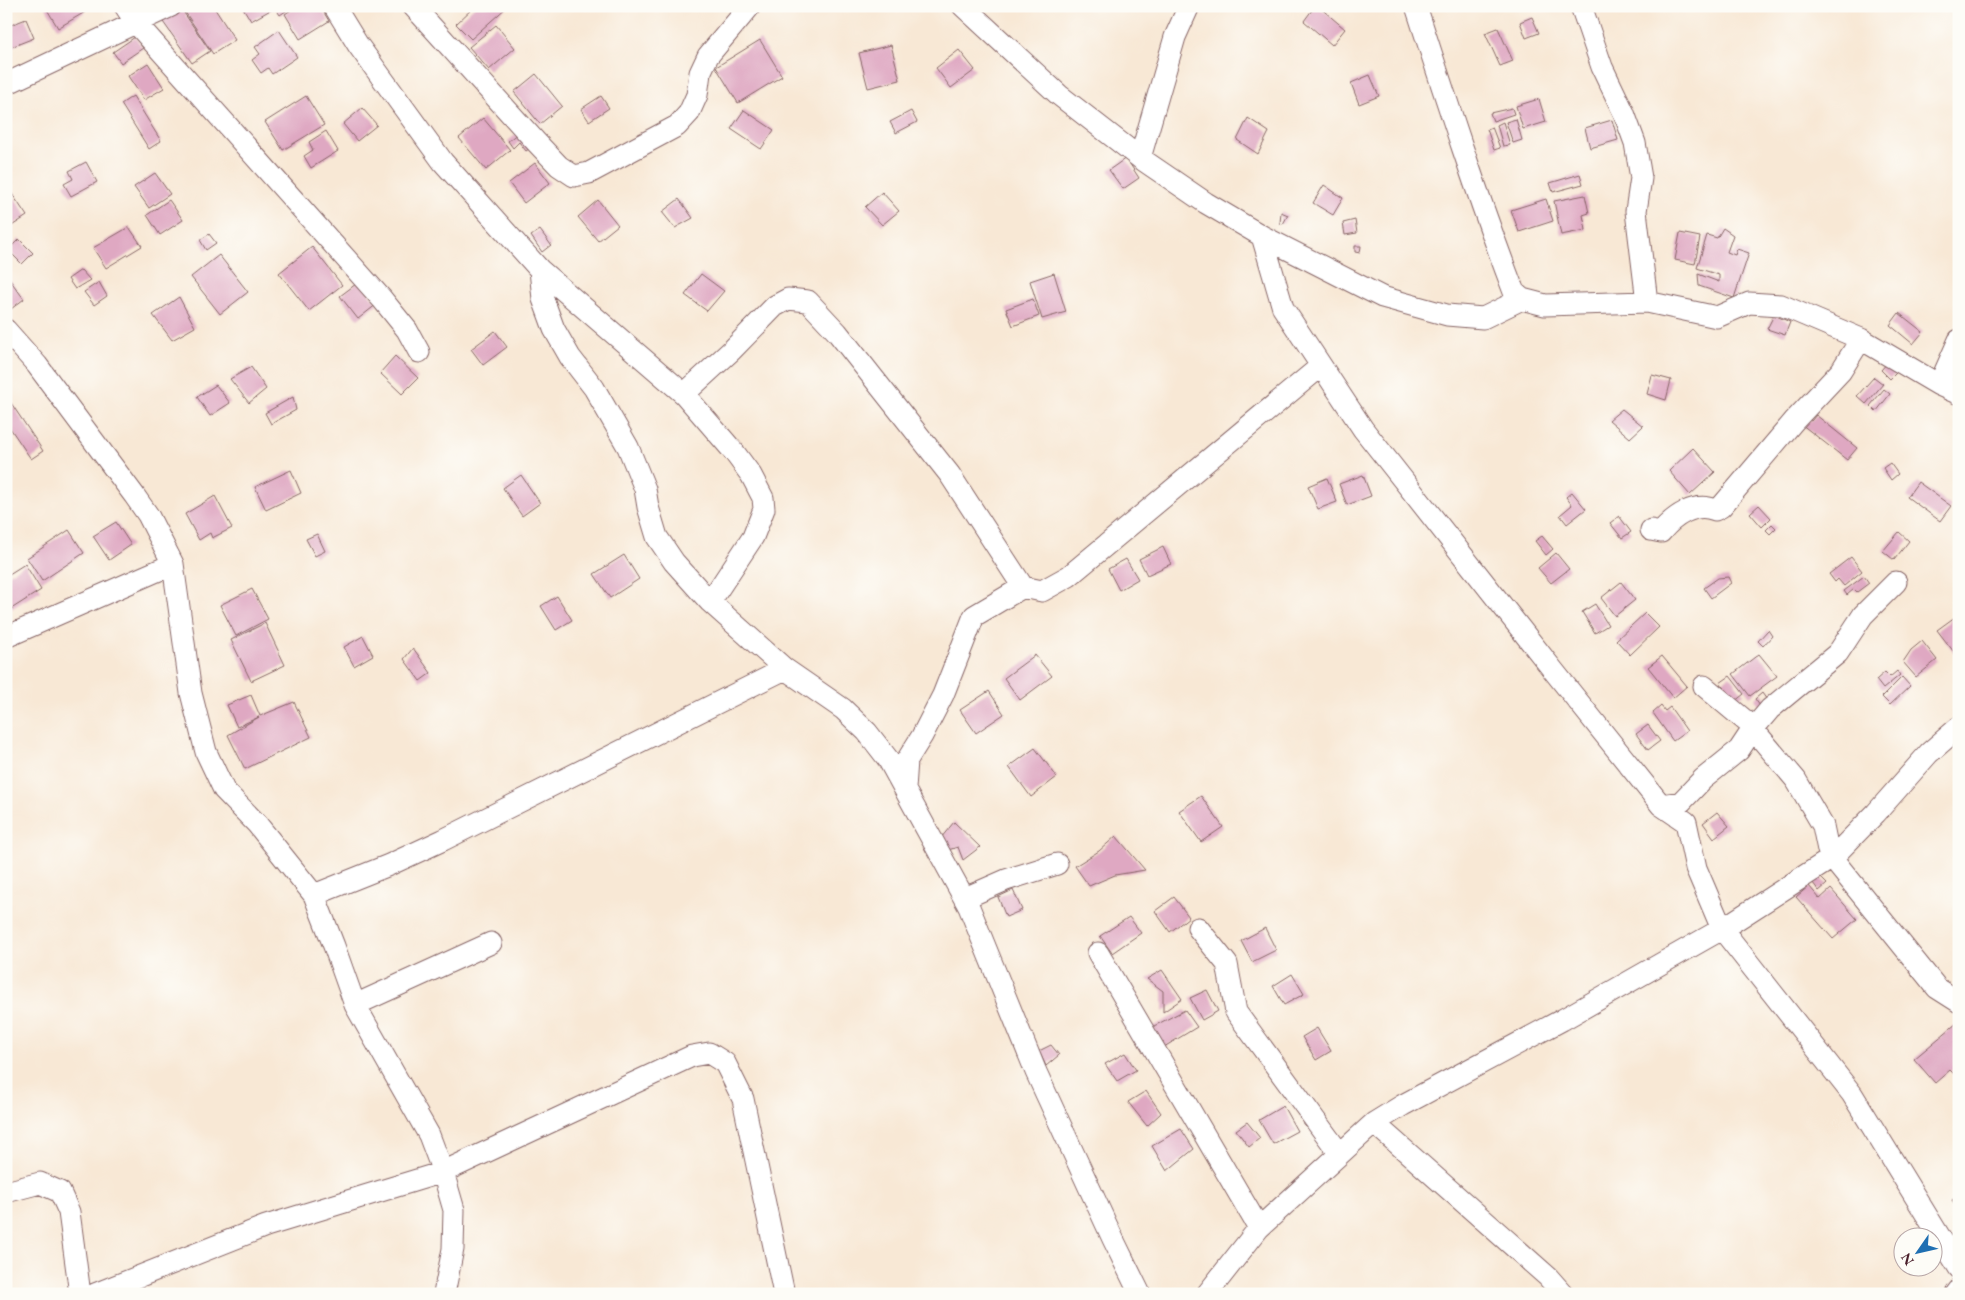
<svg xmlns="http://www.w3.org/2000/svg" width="1965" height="1300" viewBox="0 0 1965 1300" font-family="'EB Garamond',serif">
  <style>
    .building { fill: #dfa8c2 }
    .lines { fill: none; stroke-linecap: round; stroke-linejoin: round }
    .minor-casing { stroke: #876566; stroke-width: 23 }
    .minor { stroke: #fff; stroke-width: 21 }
  </style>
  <rect width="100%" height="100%" fill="#fdfcf7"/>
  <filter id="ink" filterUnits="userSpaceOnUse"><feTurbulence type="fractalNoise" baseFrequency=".02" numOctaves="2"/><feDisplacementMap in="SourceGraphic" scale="10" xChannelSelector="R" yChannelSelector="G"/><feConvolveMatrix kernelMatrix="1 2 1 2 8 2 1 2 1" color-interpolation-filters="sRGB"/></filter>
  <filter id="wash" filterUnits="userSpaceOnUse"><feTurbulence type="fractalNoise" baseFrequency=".0096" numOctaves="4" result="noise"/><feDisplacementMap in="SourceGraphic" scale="20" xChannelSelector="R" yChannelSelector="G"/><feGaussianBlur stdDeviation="1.12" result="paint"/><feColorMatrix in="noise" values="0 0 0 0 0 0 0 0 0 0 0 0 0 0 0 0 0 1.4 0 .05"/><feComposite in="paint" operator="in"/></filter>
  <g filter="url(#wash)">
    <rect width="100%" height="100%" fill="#f8e8d5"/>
    <g id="blocks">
      <path class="building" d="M 45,6 L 81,6 L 85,12 L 58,28 Z
        M 181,6 L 213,6 L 235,40 L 213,54 Z
        M 242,6 L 272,6 L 274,8 L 251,21 Z
        M 274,6 L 293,6 L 280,15 Z
        M 297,6 L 320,6 L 329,21 L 300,39 L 285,14 Z
        M 475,6 L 508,6 L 471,39 L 456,24 Z
        M 1315,6 L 1318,6 L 1345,29 L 1332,45 L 1304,21 Z
        M 180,7 L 210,51 L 192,63 L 161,19 Z
        M 1532,17 L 1539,33 L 1526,38 L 1520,22 Z
        M 26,19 L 34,38 L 6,49 L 6,27 Z
        M 496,25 L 515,48 L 489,70 L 469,47 Z
        M 1498,28 L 1513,61 L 1500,66 L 1485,33 Z
        M 279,30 L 297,57 L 272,74 L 268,68 L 261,73 L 252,60 L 260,54 L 255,47 Z
        M 135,37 L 143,48 L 121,63 L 113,52 Z
        M 760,40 L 782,76 L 738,103 L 716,67 Z
        M 891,45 L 900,80 L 868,88 L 859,53 Z
        M 959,50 L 975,70 L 951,88 L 936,68 Z
        M 148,63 L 164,88 L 144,100 L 128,76 Z
        M 536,74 L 562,106 L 540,124 L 514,92 Z
        M 1370,75 L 1379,96 L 1359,104 L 1351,83 Z
        M 133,96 L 161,141 L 149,149 L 121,104 Z
        M 306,96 L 324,125 L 283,150 L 265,122 Z
        M 601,96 L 609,108 L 589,121 L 581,109 Z
        M 1539,99 L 1546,122 L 1523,129 L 1516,106 Z
        M 362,108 L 377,125 L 357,141 L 343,124 Z
        M 1512,108 L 1514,114 L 1493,121 L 1490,113 Z
        M 744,110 L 774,130 L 761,149 L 731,129 Z
        M 911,111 L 917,122 L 896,133 L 890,122 Z
        M 483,118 L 510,150 L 486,170 L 459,138 Z
        M 1248,118 L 1269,132 L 1258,154 L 1237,140 Z
        M 1516,119 L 1522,140 L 1513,143 L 1506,122 Z
        M 1612,120 L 1618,140 L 1590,148 L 1585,128 Z
        M 1503,122 L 1510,145 L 1503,146 L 1497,125 Z
        M 1492,127 L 1500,148 L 1494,150 L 1487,129 Z
        M 326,131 L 338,151 L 311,168 L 304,156 L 313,150 L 309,142 Z
        M 518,133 L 537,143 L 526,151 L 519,142 L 513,148 L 508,141 Z
        M 1126,158 L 1139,178 L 1123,189 L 1109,170 Z
        M 86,162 L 97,182 L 71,196 L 64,184 L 73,179 L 69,171 Z
        M 535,163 L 550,183 L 524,203 L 509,183 Z
        M 155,173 L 170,194 L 149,208 L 134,187 Z
        M 1580,174 L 1583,184 L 1553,192 L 1550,183 Z
        M 6,185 L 27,216 L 7,229 L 6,228 Z
        M 1324,185 L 1343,198 L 1333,215 L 1313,203 Z
        M 882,192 L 899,211 L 882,225 L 865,207 Z
        M 1585,195 L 1589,213 L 1583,215 L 1586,230 L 1561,235 L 1554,201 Z
        M 679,199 L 693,218 L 675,228 L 662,212 Z
        M 1546,199 L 1553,221 L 1519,232 L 1511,210 Z
        M 169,200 L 183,220 L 160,235 L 147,215 Z
        M 598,200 L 618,225 L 598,241 L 578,217 Z
        M 1281,212 L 1288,215 L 1283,224 L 1280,223 Z
        M 1355,220 L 1357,233 L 1345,235 L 1343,223 Z
        M 129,227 L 142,246 L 106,268 L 93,248 Z
        M 1723,228 L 1733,235 L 1727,252 L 1735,255 L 1737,249 L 1749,253 L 1734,298 L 1699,286 L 1698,274 L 1719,282 L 1719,275 L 1697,268 L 1707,235 L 1717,238 Z
        M 540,230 L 551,245 L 542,252 L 531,236 Z
        M 1680,233 L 1700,237 L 1695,264 L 1675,260 Z
        M 209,234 L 216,243 L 206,250 L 200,240 Z
        M 19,239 L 33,253 L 22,264 L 8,250 Z
        M 1355,246 L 1361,246 L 1360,253 L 1355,252 Z
        M 312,247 L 342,285 L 309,311 L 279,273 Z
        M 219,255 L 248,292 L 220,314 L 191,277 Z
        M 81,270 L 90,280 L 75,289 L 68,279 Z
        M 1054,273 L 1066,312 L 1042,319 L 1030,281 Z
        M 701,274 L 724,291 L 707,311 L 685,295 Z
        M 10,280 L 24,299 L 11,309 L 6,303 L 6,283 Z
        M 360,281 L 377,304 L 358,319 L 340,296 Z
        M 99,282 L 107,296 L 94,305 L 84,292 Z
        M 179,297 L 195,327 L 172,340 L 153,315 Z
        M 1033,299 L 1039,316 L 1013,326 L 1006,309 Z
        M 1899,313 L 1923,332 L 1913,344 L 1890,325 Z
        M 1774,315 L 1790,322 L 1785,335 L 1767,329 Z
        M 495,331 L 507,347 L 483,365 L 471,349 Z
        M 395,356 L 418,378 L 402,394 L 380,373 Z
        M 1889,361 L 1899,370 L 1890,379 L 1881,370 Z
        M 251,367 L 266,389 L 249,403 L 230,379 Z
        M 1652,375 L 1671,380 L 1666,400 L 1647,394 Z
        M 1874,377 L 1883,384 L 1866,404 L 1857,396 Z
        M 216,385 L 230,403 L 210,416 L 197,397 Z
        M 1884,389 L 1890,394 L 1876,412 L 1870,406 Z
        M 293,397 L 296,410 L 271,424 L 265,413 Z
        M 11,403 L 43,451 L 31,459 L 6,422 L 6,406 Z
        M 1622,409 L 1643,426 L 1630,438 L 1609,420 Z
        M 1816,415 L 1857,448 L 1847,460 L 1801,424 L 1806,418 L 1811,421 Z
        M 1693,448 L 1715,472 L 1690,495 L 1669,471 Z
        M 1890,463 L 1898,474 L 1891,480 L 1883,468 Z
        M 291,470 L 301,493 L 266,510 L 255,487 Z
        M 521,475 L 540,503 L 522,516 L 503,488 Z
        M 1363,475 L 1371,496 L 1347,505 L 1339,484 Z
        M 1327,478 L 1337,502 L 1318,509 L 1308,486 Z
        M 1918,482 L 1951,506 L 1940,521 L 1907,497 Z
        M 1572,492 L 1586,509 L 1567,524 L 1560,515 L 1572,505 L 1566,497 Z
        M 215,496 L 232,528 L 212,538 L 210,533 L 199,540 L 185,514 Z
        M 1759,505 L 1771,518 L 1762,527 L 1750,513 Z
        M 1619,516 L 1631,532 L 1622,538 L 1610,523 Z
        M 116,522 L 131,545 L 109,560 L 93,536 Z
        M 1772,524 L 1776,528 L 1770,534 L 1766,530 Z
        M 69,530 L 84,553 L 42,581 L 27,558 Z
        M 1899,532 L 1909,541 L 1894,560 L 1883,551 Z
        M 317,534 L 325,551 L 315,556 L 306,539 Z
        M 1542,536 L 1553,549 L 1546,555 L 1535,541 Z
        M 1163,547 L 1171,564 L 1147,575 L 1139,559 Z
        M 1556,553 L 1569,569 L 1551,583 L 1538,568 Z
        M 624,555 L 639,579 L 610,598 L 594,574 Z
        M 1851,557 L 1862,571 L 1844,586 L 1838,579 L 1835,582 L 1829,574 Z
        M 1126,559 L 1138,579 L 1119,590 L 1108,569 Z
        M 25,564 L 41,590 L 8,611 L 6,576 Z
        M 1864,576 L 1869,583 L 1857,592 L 1854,589 L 1847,595 L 1844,591 Z
        M 1728,577 L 1731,583 L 1711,598 L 1704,588 L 1718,578 Z
        M 1621,582 L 1635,600 L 1615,616 L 1601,598 Z
        M 252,589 L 268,619 L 236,636 L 220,605 Z
        M 557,596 L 572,620 L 556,630 L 541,606 Z
        M 1595,604 L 1608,625 L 1595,633 L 1582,612 Z
        M 1645,613 L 1659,627 L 1630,655 L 1616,640 Z
        M 1959,614 L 1959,655 L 1957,656 L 1937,630 Z
        M 265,623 L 285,665 L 251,681 L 231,640 Z
        M 1768,630 L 1772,636 L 1763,646 L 1758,641 Z
        M 363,636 L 373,655 L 354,666 L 344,647 Z
        M 1922,641 L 1937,660 L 1916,677 L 1903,662 L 1911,650 Z
        M 413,648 L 431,673 L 420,681 L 404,659 Z
        M 1759,654 L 1777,676 L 1750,696 L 1733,674 Z
        M 1035,655 L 1052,676 L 1020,700 L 1004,678 Z
        M 1662,656 L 1687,686 L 1673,698 L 1648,667 Z
        M 1897,671 L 1900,675 L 1883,689 L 1876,680 L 1885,672 L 1890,677 Z
        M 1730,676 L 1744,694 L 1734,702 L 1720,683 Z
        M 1902,677 L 1910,686 L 1890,705 L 1882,697 Z
        M 989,691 L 1004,714 L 976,733 L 960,710 Z
        M 1762,693 L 1767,700 L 1760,706 L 1755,699 Z
        M 251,695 L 260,716 L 294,702 L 311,737 L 245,769 L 228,735 L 259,717 L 237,727 L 227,705 Z
        M 1661,706 L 1665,711 L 1670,707 L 1687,731 L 1673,741 L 1653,713 Z
        M 1648,725 L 1660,741 L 1648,750 L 1636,734 Z
        M 1035,748 L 1057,777 L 1031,797 L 1009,767 Z
        M 1201,796 L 1223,827 L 1201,842 L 1179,811 Z
        M 1717,812 L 1729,826 L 1714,838 L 1703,823 Z
        M 954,822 L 980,847 L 963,860 L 958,847 L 948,850 L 941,838 Z
        M 1116,836 L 1145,870 L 1115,875 L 1089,886 L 1075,866 L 1099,851 Z
        M 1820,877 L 1827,884 L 1819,891 L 1813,883 Z
        M 1809,886 L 1820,899 L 1831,889 L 1857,919 L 1833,939 L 1796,897 Z
        M 1013,890 L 1022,910 L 1006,917 L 998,897 Z
        M 1174,897 L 1189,917 L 1170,932 L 1155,911 Z
        M 1129,917 L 1141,933 L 1112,953 L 1100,936 Z
        M 1265,928 L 1276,950 L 1252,962 L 1241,941 Z
        M 1162,970 L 1182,999 L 1163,1012 L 1163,991 L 1147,979 Z
        M 1292,974 L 1304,994 L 1284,1005 L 1273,986 Z
        M 1207,990 L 1218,1011 L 1202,1020 L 1190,998 Z
        M 1185,1010 L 1197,1027 L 1164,1047 L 1152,1027 Z
        M 1957,1023 L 1959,1025 L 1959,1076 L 1957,1077 L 1950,1070 L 1935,1083 L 1914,1059 Z
        M 1317,1028 L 1331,1051 L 1316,1060 L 1302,1037 Z
        M 1051,1045 L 1059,1055 L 1046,1066 L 1039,1051 Z
        M 1125,1053 L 1136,1070 L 1117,1081 L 1105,1064 Z
        M 1146,1091 L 1161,1113 L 1147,1126 L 1128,1102 Z
        M 1283,1106 L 1297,1131 L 1273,1144 L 1259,1120 Z
        M 1247,1122 L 1260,1138 L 1249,1147 L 1236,1130 Z
        M 1181,1129 L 1194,1149 L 1167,1171 L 1152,1146 Z
        M 1959,1195 L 1959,1210 L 1952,1200 Z"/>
    </g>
  </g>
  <g filter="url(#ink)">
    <use href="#blocks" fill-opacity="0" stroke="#876566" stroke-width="1"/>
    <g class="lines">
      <defs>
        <path id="minor" d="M 125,6 L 136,23 L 382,299 L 407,330 L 419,352
          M 334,6 L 358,45 L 443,162 L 540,270 L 684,394 L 734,452 L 751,475 L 763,498 L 764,509 L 753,537 L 710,602
          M 413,6 L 537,143 L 559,166 L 574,176 L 589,173 L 677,126 L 689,113 L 697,95 L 700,73 L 708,56 L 750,6
          M 963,6 L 1059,95 L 1140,158 L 1206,203 L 1262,236 L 1382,297 L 1447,315 L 1483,318 L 1522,299 L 1545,305 L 1647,302 L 1717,317 L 1749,303 L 1781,305 L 1861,339 L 1939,385 L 1959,394
          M 1416,6 C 1447,102 1478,198 1514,292 L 1522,299
          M 1581,6 L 1602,67 L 1624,113 L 1635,143 L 1641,178 L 1636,211 L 1647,302
          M 6,84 L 171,6
          M 1140,158 L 1175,37 L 1189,6
          M 1262,236 L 1283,308 L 1363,429 L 1553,670 L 1661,805 L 1686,822 L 1696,868 L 1722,929 L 1852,1094 L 1959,1268
          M 540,270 L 543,299 L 554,329 L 570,357 L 594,388 L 628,447 L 645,489 L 648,507 L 657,537 L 674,562 L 710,602 L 785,669 L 843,709 L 867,732 L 888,759 L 969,907 L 1036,1072 L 1113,1239 L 1140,1294
          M 6,330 L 37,365 L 134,495 L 148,515 L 173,564 L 191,693 L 206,752 L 224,790 L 257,824 L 314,895 L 334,946 L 355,1005 L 429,1135 L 443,1172 L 454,1210 L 453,1249 L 444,1294
          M 1939,385 L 1959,340
          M 684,394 L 732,350 L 775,306 L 788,299 L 808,301 L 837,332 L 950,475 L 1023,587
          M 1651,530 L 1661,532 C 1673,517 1695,501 1715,510 L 1721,507 L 1794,421 L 1841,371 L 1861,339
          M 6,637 L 173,564
          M 1704,686 L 1747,722 L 1796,780 L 1823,826 L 1828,850 L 1832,858 L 1937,988 L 1959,1002
          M 905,789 L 907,760 L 922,736 L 943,695 L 974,616 L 1023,587 L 1042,591 L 1069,576 L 1321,366
          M 1661,805 L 1681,802 L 1703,779 L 1739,750 L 1753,729 L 1770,709 L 1838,653 L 1863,615 L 1896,582
          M 314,895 L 389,865 L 443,840 L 785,669
          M 965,898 L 1006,880 L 1057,864
          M 1198,928 L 1227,964 L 1236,1012 L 1340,1154
          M 1098,953 L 1259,1228
          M 355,1005 L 491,943
          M 1374,1123 L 1548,1277 L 1563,1294
          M 6,1192 L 40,1183 L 60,1192 L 69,1212 L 80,1294
          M 95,1294 L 266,1226 L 443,1172 L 692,1056 L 709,1053 L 725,1063 L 743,1099 L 784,1294
          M 1207,1294 L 1259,1228 L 1374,1123 L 1403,1105 L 1562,1020 L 1722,929 L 1832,858 L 1876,813 L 1929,753 L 1959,727
          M 1956,1294 L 1959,1290"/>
      </defs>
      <use href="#minor" class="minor-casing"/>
      <use href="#minor" class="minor"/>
    </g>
  </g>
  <rect width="1965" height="1300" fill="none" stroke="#fdfcf7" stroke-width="25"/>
  <g transform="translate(1918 1252) rotate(236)"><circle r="24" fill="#fdfcf7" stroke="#b5a4a5"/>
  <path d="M0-4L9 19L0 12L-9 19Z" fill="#1f6fb2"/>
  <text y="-8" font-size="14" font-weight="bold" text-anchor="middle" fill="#4a1f2b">N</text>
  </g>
</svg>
